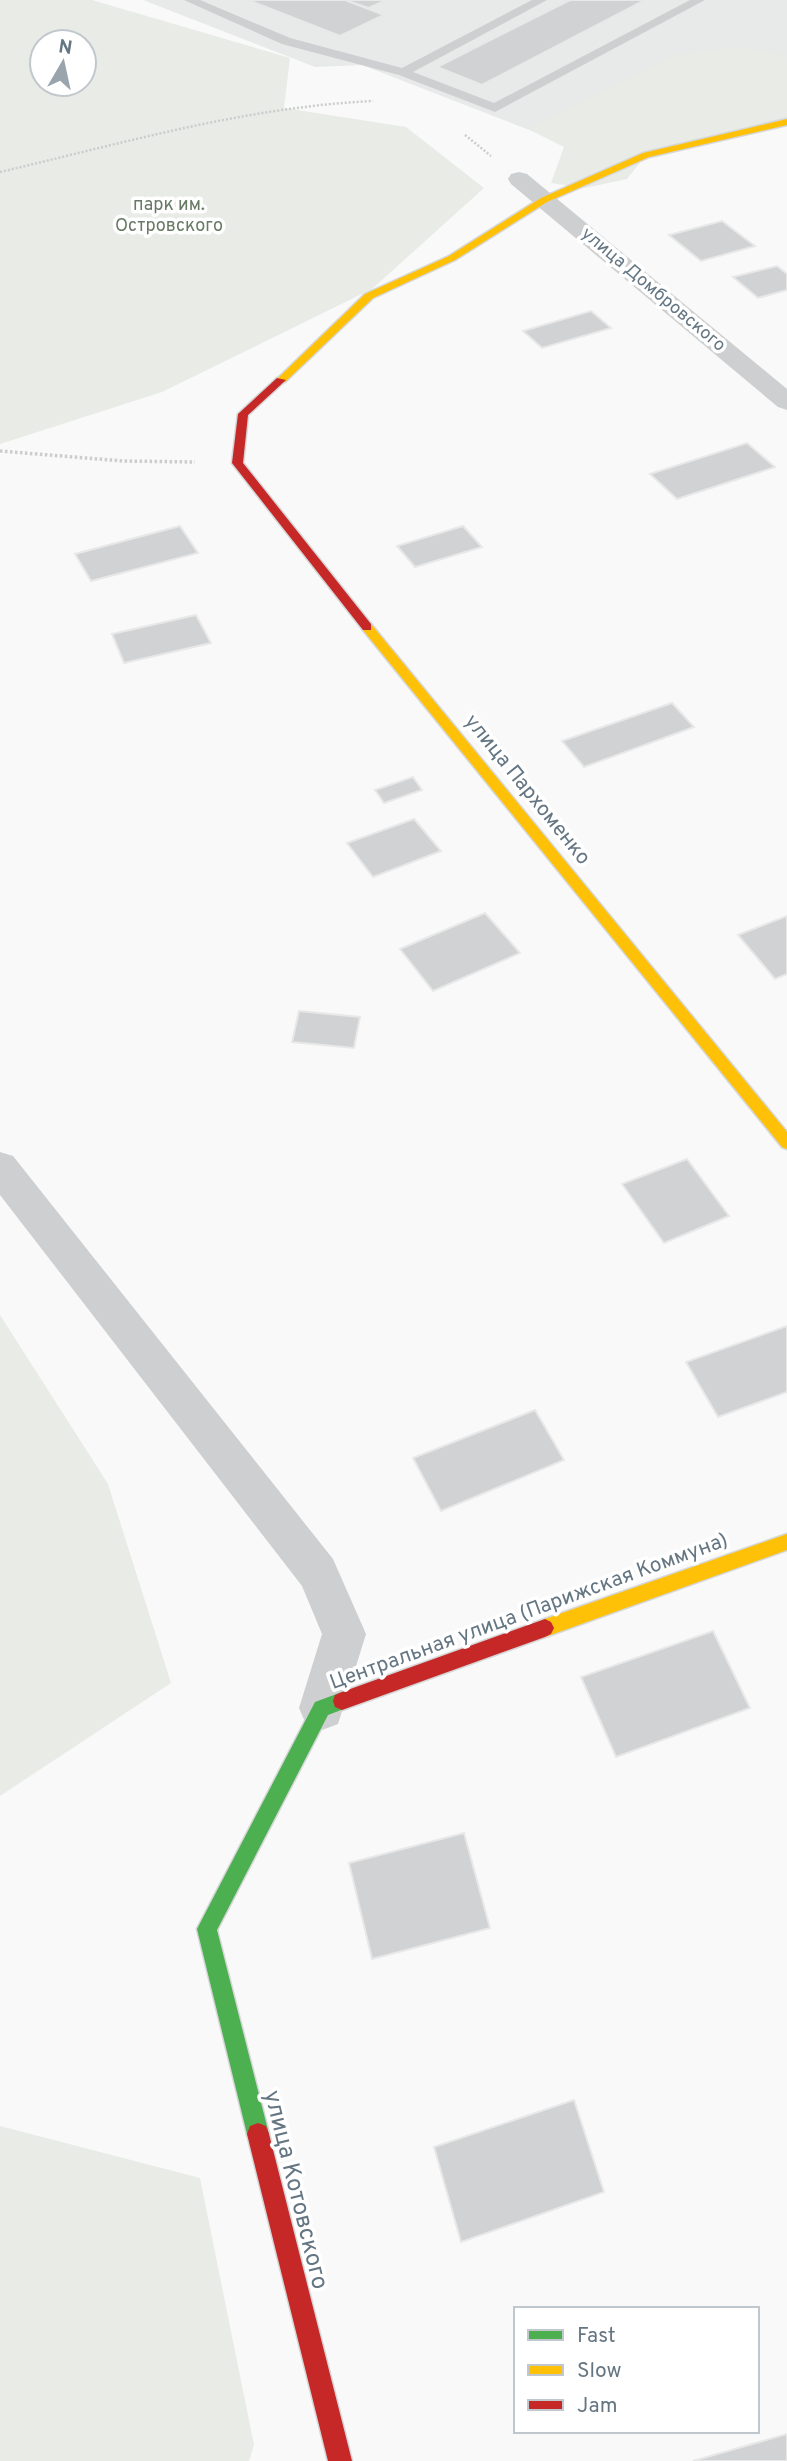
<svg xmlns="http://www.w3.org/2000/svg" width="787" height="2461" viewBox="0 0 787 2461" font-family="Overpass,sans-serif">
  <style>
    .built { fill: #e8e9e9 }
    .green { fill: #e8ebe6; fill-rule: evenodd }
    .building { fill: #d0d2d3; stroke: #e8e8e8; stroke-width: 2 }
    .lines { fill: none; stroke-linecap: round; stroke-linejoin: round }
    .fast-casing { stroke: #d5d6d7; stroke-width: 3 }
    .slow-casing { stroke: #d5d6d7; stroke-width: 3 }
    .jam-casing { stroke: #d5d6d7; stroke-width: 3 }
    .path-far1 { stroke: #cbcccd; stroke-width: 2.5; stroke-dasharray: 2 2; stroke-linecap: butt }
    .path { stroke: #cbcccd; stroke-width: 3.5; stroke-dasharray: 2.5 2.5; stroke-linecap: butt }
    .lane { fill: #cecfd0; fill-rule: evenodd }
    .street { fill: #cecfd0; fill-rule: evenodd }
    .fast { fill: #4caf50; fill-rule: evenodd }
    .slow { fill: #ffc107; fill-rule: evenodd }
    .jam { fill: #c62828; fill-rule: evenodd }
    .labels { text-anchor: middle; dominant-baseline: central; stroke-width: 7; stroke-linejoin: round; paint-order: stroke }
    .far-park-label { font-size: 18px; fill: #687a64; stroke: #fff }
    .far-street-label { font-size: 18px; fill: #657683; stroke: #fff }
    .street-label { font-size: 21px; fill: #657683; stroke: #fff }
    .near-street-label { font-size: 24px; fill: #657683; stroke: #fff }
  </style>
  <rect width="100%" height="100%" fill="#f9f9f9"/>
  <path class="built" d="M 143,0 L 787,0 L 787,90 L 573,147 L 362,65 L 315,67 Z"/>
  <path class="green" d="M 0,0 L 92,0 L 290,58 L 284,108 L 406,127 L 484,188 L 372,289 L 162,392 L 0,444 ZM 42,42 L 84,42 L 84,84 L 42,84 Z
    M 741,46 L 787,57 L 787,118 L 646,155 L 627,179 L 585,188 L 551,183 L 564,147 L 528,129 L 672,56 Z
    M 0,1315 L 108,1484 L 171,1683 L 0,1796 Z
    M 0,2126 L 200,2178 L 254,2445 L 249,2461 L 0,2461 Z"/>
  <path class="building" d="M 248,0 L 345,0 L 384,15 L 340,36 Z
    M 345,0 L 386,0 L 369,8 Z
    M 570,0 L 645,0 L 482,85 L 437,67 Z
    M 722,221 L 755,246 L 701,261 L 669,235 Z
    M 777,266 L 787,274 L 787,290 L 758,298 L 733,277 Z
    M 591,311 L 611,328 L 542,348 L 523,331 Z
    M 747,443 L 775,467 L 677,499 L 650,474 Z
    M 180,526 L 198,553 L 91,581 L 75,554 Z
    M 463,526 L 482,547 L 415,567 L 397,546 Z
    M 196,615 L 211,643 L 124,663 L 112,634 Z
    M 672,703 L 694,727 L 584,767 L 562,741 Z
    M 413,777 L 422,790 L 384,803 L 375,790 Z
    M 414,819 L 441,851 L 373,877 L 347,843 Z
    M 485,913 L 520,953 L 433,991 L 400,949 Z
    M 787,916 L 787,974 L 775,979 L 738,935 Z
    M 299,1011 L 360,1017 L 354,1048 L 292,1042 Z
    M 687,1159 L 729,1216 L 664,1243 L 622,1184 Z
    M 787,1326 L 787,1392 L 718,1417 L 686,1362 Z
    M 535,1410 L 564,1460 L 441,1511 L 413,1458 Z
    M 713,1631 L 750,1708 L 616,1757 L 581,1677 Z
    M 464,1833 L 490,1928 L 372,1959 L 349,1863 Z
    M 574,2100 L 604,2192 L 461,2242 L 434,2147 Z
    M 787,2434 L 787,2461 L 693,2461 Z"/>
  <g class="lines">
    <defs>
      <path id="fast" d="M 342,1692 L 349,1695 L 351,1701 L 349,1707 L 328,1715 L 217,1930 L 269,2134 L 266,2142 L 258,2145 L 250,2142 L 247,2134 L 197,1929 L 315,1702 Z"/>
      <path id="slow" d="M 787,119 L 787,125 L 649,157 L 547,202 L 455,260 L 373,298 L 285,382 L 276,380 L 365,294 L 449,256 L 541,198 L 643,153 Z
        M 367,623 L 371,624 L 787,1132 L 787,1149 L 782,1147 L 363,630 L 363,624 Z
        M 787,1534 L 787,1550 L 545,1637 L 539,1634 L 536,1628 L 539,1622 L 545,1619 Z"/>
      <path id="jam" d="M 277,378 L 286,380 L 248,415 L 243,463 L 371,624 L 371,630 L 363,630 L 232,463 L 238,414 Z
        M 545,1619 L 551,1622 L 554,1628 L 551,1634 L 545,1637 L 342,1710 L 335,1707 L 333,1701 L 335,1695 L 342,1692 Z
        M 258,2123 L 266,2126 L 269,2134 L 352,2461 L 328,2461 L 247,2134 L 250,2126 Z"/>
    </defs>
    <use href="#fast" class="fast-casing"/>
    <use href="#slow" class="slow-casing"/>
    <use href="#jam" class="jam-casing"/>
    <path class="path-far1" d="M 465,135 L 491,156
      M 0,172 C 124,143 245,107 373,101"/>
    <path class="path" d="M 0,451 L 123,461 L 195,462"/>
    <path class="lane" d="M 184,0 L 200,0 L 290,38 L 402,68 L 532,0 L 547,0 L 413,72 L 494,103 L 690,0 L 705,0 L 495,112 L 399,75 L 282,44 Z"/>
    <path class="street" d="M 519,172 L 527,174 L 787,389 L 787,410 L 778,407 L 511,184 L 508,179 L 511,174 Z
      M 0,1152 L 13,1156 L 333,1559 L 366,1634 L 338,1724 L 322,1730 L 306,1724 L 299,1708 L 322,1634 L 302,1586 L 0,1195 Z"/>
    <use href="#fast" class="fast"/>
    <use href="#slow" class="slow"/>
    <use href="#jam" class="jam"/>
  </g>
  <g class="labels">
    <g class="far-park-label">
      <text x="169" y="205">парк им.<tspan x="169" dy="21">Островского</tspan></text>
    </g>
    <g class="far-street-label">
      <text transform="translate(653 290) rotate(40)">улица Домбровского</text>
    </g>
    <g class="street-label">
      <text transform="translate(527 790) rotate(51)">улица Пархоменко</text>
      <text transform="translate(529 1612) rotate(-20)">Центральная улица (Парижская Коммуна)</text>
    </g>
    <g class="near-street-label">
      <text transform="translate(295 2190) rotate(76)">улица Котовского</text>
    </g>
  </g>
  <rect x="514" y="2307" width="245" height="126" fill="#ffffff" stroke="#c1c8cd" stroke-width="2"/>
  <rect x="528" y="2330" width="35" height="10" fill="#4caf50" stroke="#c1c8cd" stroke-width="2"/>
  <text x="577" y="2342" font-size="21" fill="#657683">Fast</text>
  <rect x="528" y="2365" width="35" height="10" fill="#ffc107" stroke="#c1c8cd" stroke-width="2"/>
  <text x="577" y="2377" font-size="21" fill="#657683">Slow</text>
  <rect x="528" y="2400" width="35" height="10" fill="#c62828" stroke="#c1c8cd" stroke-width="2"/>
  <text x="577" y="2412" font-size="21" fill="#657683">Jam</text>
  <g transform="translate(63 63) rotate(9)"><circle r="33" fill="#ffffff" stroke="#c1c8cd" stroke-width="2"/>
  <path d="M0-5L12 26L0 18L-12 26Z" fill="#99a4ac"/>
  <text y="-10" font-size="19" font-weight="bold" text-anchor="middle" fill="#657683">N</text>
  </g>
</svg>
